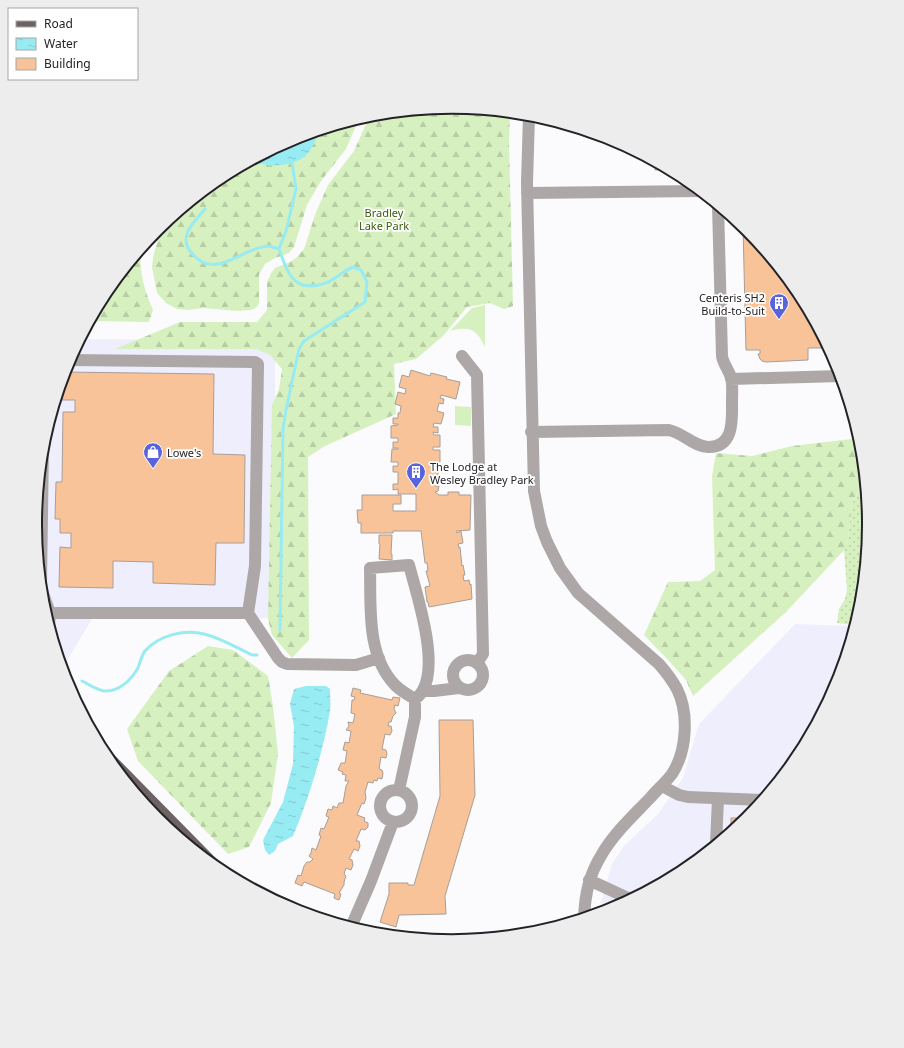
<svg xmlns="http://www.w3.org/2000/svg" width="904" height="1048" viewBox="0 0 904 1048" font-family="'Noto Sans',sans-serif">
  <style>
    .built { fill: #efeefd }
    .grass { fill: url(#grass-dots) }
    .forest { fill: url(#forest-firs) }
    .garden { fill: #d6f1bf }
    .water { fill: url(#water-ripples) }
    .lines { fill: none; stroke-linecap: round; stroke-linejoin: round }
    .stream { stroke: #97ebf2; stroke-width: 3 }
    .building { fill: #f9c39a; stroke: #a89e97 }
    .minor { stroke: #ada7a7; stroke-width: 12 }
    .major { stroke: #6d6363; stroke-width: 12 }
    .labels { text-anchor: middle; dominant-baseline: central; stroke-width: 3.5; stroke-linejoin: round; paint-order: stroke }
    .park-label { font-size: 11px; fill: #3a5c0a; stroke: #fff }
    .poi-label { font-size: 11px; fill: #232327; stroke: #fff; text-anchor: start }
    .rim { fill: none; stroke: #232327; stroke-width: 2 }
  </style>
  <defs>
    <pattern id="grass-dots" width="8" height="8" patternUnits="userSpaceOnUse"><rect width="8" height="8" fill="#d6f1bf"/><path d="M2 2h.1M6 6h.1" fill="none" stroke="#b7cea4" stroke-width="1.8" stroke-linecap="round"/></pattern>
    <pattern id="forest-firs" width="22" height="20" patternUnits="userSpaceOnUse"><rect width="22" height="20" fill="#d6f1bf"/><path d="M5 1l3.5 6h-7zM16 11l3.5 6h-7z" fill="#b7cea4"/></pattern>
    <pattern id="water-ripples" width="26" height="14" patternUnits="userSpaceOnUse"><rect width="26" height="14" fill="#97ebf2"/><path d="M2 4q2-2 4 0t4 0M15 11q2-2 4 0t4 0" fill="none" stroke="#82c9d0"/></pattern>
  </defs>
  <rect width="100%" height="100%" fill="#fbfbfd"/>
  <path class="built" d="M 80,339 L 275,341 L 275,618 L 93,617 L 62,669 L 43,605 L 35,524 L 43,442 L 67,364 Z
    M 795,624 L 851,626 L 851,637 L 837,684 L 799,756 L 747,819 L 683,871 L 611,909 L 598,913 L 612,864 L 624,846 L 658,814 L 683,778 L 699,724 Z"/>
  <path class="grass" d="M 865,482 L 869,524 L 861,604 L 855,625 L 837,623 L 839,609 L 845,599 L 847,590 L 844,549 L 847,546 L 852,504 L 862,483 Z"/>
  <path class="forest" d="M 452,107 L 510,113 L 509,141 L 513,306 L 504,309 L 490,303 L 467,307 L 443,336 L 416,359 L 394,364 L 396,414 L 325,446 L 308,457 L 309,640 L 292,658 L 272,635 L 268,619 L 272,405 L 279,389 L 282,369 L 270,355 L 256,349 L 115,349 L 180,322 L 257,322 L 267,310 L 267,282 L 271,273 L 275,268 L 290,262 L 296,258 L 304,249 L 316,212 L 328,185 L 354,151 L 370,115 Z
    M 359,119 L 346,149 L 321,181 L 307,205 L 294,247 L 289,253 L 273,259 L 265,264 L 259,275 L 259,303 L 257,307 L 251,310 L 237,311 L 204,308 L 188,310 L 177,309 L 166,303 L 157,293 L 152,267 L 153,257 L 162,225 L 221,177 L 253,160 L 263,164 L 271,165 L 313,144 L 321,130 Z
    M 141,249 C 139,271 144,290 153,310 L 149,322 L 90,321 L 105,292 Z
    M 860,438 L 865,482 L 862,483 L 852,504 L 847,547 L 786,612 L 693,696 L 686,680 L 670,662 L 644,635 L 668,582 L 700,581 L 715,570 L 712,476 L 716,453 L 752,456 L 792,446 Z
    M 208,646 L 233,650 L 268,676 L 273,706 L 278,754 L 271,803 L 249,847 L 228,854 L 138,761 L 127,729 L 169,671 Z"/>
  <path class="garden" d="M 485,305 L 485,347 C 476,328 469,326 450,331 L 472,308 Z
    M 455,406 L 471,407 L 471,426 L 455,425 Z"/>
  <path class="water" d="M 321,130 C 316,138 312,151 304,157 C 292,166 265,169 253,160 L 293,139 Z
    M 306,686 L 326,686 L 330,689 C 330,696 331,704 330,711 C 323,752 309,798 293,836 L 278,844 L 275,851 L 269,855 L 265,850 L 263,840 L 283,802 L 293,764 L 294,726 L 290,704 L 294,689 Z"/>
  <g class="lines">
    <path class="stream" d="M 205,209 C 196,220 178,235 190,251 C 214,283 239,249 267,246 C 271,246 275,248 279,249 C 288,274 294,294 326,283 C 336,279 343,271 353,267 L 361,270 L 367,282 L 365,302 L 304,341 L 299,349 L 286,410 L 283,429 L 280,630
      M 279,249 L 286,231 L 296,189 L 292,163
      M 82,681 C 88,684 97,690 104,691 C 119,692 131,680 138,668 C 140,662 142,655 145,651 C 159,635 185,629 204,634 C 221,638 237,648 252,655 L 257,655"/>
  </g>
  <path class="building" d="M 655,162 L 670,170 L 655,170 Z
    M 743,226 L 799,293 L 828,348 L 808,348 L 808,360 L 766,362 L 762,361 L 760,359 L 758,354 L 760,354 L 760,350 L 746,350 Z
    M 411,370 L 430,376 L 431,373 L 447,377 L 446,379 L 460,382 L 456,399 L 441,395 L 440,398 L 444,399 L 443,404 L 439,403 L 437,411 L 444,413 L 441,424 L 434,423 L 433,427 L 438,427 L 438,433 L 433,432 L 434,435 L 440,435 L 440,447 L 433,447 L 433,450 L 440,450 L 440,462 L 433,462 L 434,470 L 438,470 L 438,475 L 433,475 L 434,484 L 435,486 L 439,486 L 438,491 L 435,492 L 439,495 L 448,495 L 448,492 L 459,492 L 459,495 L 471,495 L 470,530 L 456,531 L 457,533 L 461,531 L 463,543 L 458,544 L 459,548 L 460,547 L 462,566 L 463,565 L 465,575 L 463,575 L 464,581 L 469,580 L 470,585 L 471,584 L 472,599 L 429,607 L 428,602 L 427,602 L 425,587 L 430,586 L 426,571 L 428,571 L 427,563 L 425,563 L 421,531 L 393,531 L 393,533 L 361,533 L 361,523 L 358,523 L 357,510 L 362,510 L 362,495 L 401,495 L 401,504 L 393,504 L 393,511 L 416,511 L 416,494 L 398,494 L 398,489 L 393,490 L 393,484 L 398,484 L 398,472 L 393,472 L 393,466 L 398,466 L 398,462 L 391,462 L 392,449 L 398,449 L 398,448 L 393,448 L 393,442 L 398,442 L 398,438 L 391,438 L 391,426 L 398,425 L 398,424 L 393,424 L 393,418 L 398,418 L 398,413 L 400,413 L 401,406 L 395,404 L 398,392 L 405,394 L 406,389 L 399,387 L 402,375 L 409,377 Z
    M 65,372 L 214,374 L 213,454 L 245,455 L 244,543 L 216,543 L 215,585 L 153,583 L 153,562 L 113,561 L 113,588 L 59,587 L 60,547 L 71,548 L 71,533 L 60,533 L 60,519 L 55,519 L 56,482 L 62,482 L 63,412 L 75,412 L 75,400 L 56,400 Z
    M 379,535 L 392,535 L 391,554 L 392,554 L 392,560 L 379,559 L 380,544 L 379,544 Z
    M 353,688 L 361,690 L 360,693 L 392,700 L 393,697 L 400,698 L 398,706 L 395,705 L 394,709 L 396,713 L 393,716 L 391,722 L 389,722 L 388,726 L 391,726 L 392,731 L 390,735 L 385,734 L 382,749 L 386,750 L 387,754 L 386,758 L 381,757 L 379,769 L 382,770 L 383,773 L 382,779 L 378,778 L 377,781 L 374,780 L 373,783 L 368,782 L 365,792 L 366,798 L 364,804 L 362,803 L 357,815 L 365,818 L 364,821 L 368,823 L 368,827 L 365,830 L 361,829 L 356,841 L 359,841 L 360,846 L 358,851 L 354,849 L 349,859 L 352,860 L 353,865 L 351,870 L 346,868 L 344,874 L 346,876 L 344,882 L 344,885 L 339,893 L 341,894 L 339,900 L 334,898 L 335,894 L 304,882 L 302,886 L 295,883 L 298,875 L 301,876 L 304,866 L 307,862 L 310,862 L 313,859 L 309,856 L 311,853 L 312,848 L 316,850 L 321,836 L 319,835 L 321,828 L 324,829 L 329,817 L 326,816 L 328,809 L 332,810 L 333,806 L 337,808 L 339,803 L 343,803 L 346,786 L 349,781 L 345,781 L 346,775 L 342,774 L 343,772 L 338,770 L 341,763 L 345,763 L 347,751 L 343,750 L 345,742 L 349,743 L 351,731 L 346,730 L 349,726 L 348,722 L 353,723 L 355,714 L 351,713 L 352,700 L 354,700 L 355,697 L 351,696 Z
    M 439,720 L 473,720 L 475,795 L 445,896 L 446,914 L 399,915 L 396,927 L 380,922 L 389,894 L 389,883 L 408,883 L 408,885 L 414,885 L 440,796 Z
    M 731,818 L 747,818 L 731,832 Z"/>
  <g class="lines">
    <path class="minor" d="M 529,115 L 527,183 L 534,491 L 541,526 L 547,542 L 560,568 L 578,593 L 659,664 C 666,672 672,680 677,689 C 689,713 687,751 672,774 C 666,782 658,789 651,797 C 634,815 615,832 602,854 C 589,875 585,894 584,918
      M 527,193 L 700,191
      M 462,356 L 477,375 L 483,654 L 477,663
      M 731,379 L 841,376
      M 531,432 L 669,430 C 683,433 693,446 708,447 C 735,448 732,418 732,400 C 732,393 733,385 731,378 C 729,370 723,364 722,356 L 718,205
      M 41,582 L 43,447
      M 41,588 L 50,613 L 49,626
      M 50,613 L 248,613 L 255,566 L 258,364 L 255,362 L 69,360
      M 248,613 L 278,658 L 282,662 L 287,664 L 356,665 L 379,658
      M453 675a15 15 0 1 1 30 0a15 15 0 1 1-30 0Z
      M 423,691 L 434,691 L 459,688
      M 662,786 L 679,795 L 688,797 L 762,800
      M380 806a16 16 0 1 1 32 0a16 16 0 1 1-32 0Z
      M 399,790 L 415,717 L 415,699 C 418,697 421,694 423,690 C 439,662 417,595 409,565 L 370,568 C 371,606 366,655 395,685 C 400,690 408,695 415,699
      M 716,844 L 718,799
      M 589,880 L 630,899
      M 351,927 L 371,881 L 393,822"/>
    <path class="major" d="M 103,752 L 220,871"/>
  </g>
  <defs>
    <symbol id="building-pin" viewBox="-11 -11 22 30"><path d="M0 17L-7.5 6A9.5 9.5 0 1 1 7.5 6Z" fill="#5963da" stroke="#fff"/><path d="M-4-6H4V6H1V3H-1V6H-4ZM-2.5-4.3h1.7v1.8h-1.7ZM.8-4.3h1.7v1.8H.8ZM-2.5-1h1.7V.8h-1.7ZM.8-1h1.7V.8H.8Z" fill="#fff"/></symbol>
    <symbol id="shop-pin" viewBox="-11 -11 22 30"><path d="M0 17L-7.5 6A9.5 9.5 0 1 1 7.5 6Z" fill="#5963da" stroke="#fff"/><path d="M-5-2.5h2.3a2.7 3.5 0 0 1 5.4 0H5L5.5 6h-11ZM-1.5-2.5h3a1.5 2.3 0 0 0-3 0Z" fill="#fff"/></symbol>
  </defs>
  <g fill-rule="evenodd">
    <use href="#building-pin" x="768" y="292" width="22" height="30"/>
    <use href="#shop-pin" x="142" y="441" width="22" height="30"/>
    <use href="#building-pin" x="405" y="461" width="22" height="30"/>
  </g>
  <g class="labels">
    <g class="park-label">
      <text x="384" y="212">Bradley<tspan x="384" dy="13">Lake Park</tspan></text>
    </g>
    <g class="poi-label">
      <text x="765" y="297" text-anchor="end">Centeris SH2<tspan x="765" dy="13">Build-to-Suit</tspan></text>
      <text x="167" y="452">Lowe's</text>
      <text x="430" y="466">The Lodge at<tspan x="430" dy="13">Wesley Bradley Park</tspan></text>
    </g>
  </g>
  <path d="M0 0H904V1048H0ZM42 524a410 410 0 1 1 820 0a410 410 0 1 1-820 0Z" fill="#ededee" fill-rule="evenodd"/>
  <path class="rim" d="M42 524a410 410 0 1 1 820 0a410 410 0 1 1-820 0Z"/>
  <rect x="8" y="8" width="130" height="72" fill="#ffffff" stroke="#a7a7a9"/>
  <rect x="16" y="21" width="20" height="6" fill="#6d6363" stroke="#a7a7a9"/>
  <text x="44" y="28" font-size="12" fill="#232327">Road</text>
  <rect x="16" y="38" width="20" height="12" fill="url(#water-ripples)" stroke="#a7a7a9"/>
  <text x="44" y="48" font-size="12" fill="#232327">Water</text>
  <rect x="16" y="58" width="20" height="12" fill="#f9c39a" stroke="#a7a7a9"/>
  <text x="44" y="68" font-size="12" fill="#232327">Building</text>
</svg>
